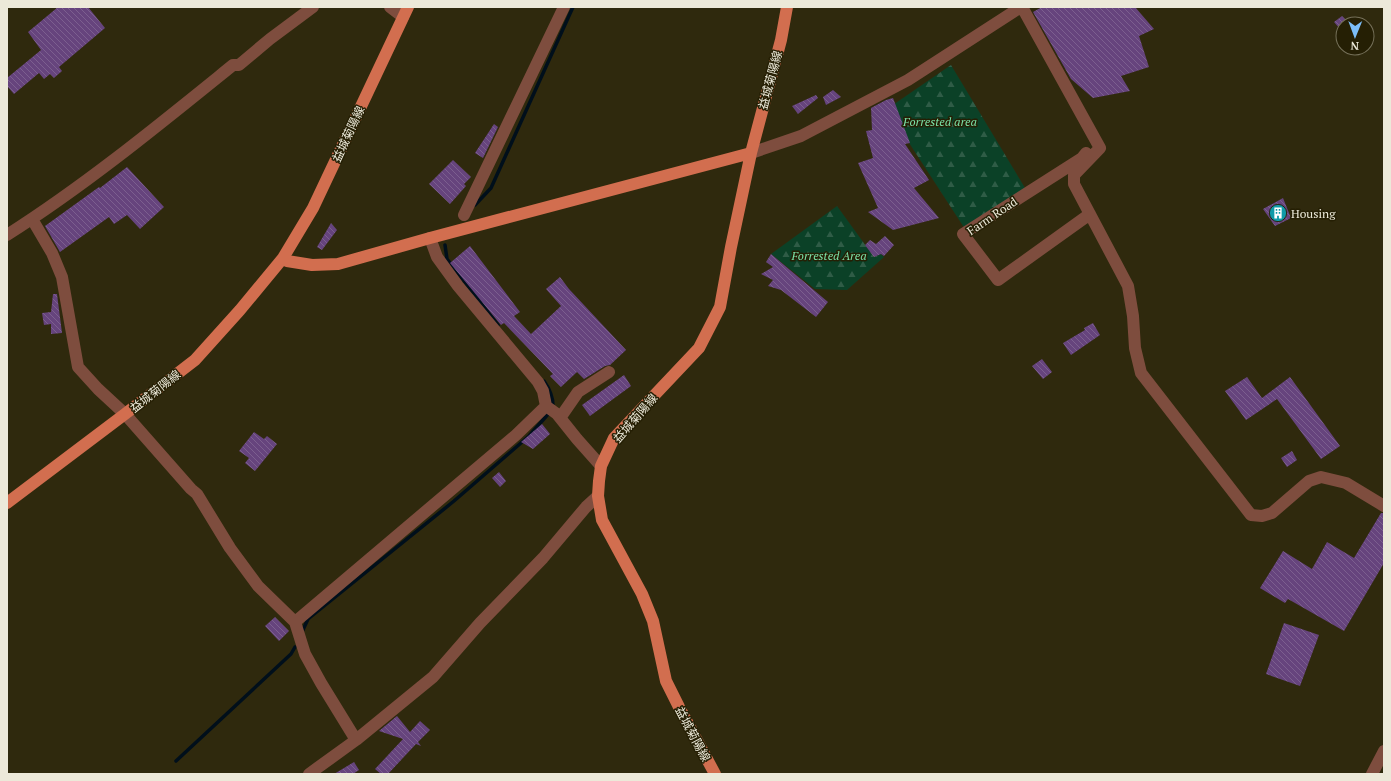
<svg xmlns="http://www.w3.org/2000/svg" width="1391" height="781" viewBox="0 0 1391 781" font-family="'PT Serif','Noto Sans JP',serif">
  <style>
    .forest { fill: url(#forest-firs) }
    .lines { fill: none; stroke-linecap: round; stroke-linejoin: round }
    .stream { stroke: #000f1b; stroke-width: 3.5 }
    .building { fill: url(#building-back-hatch) }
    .minor { stroke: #7e4d3e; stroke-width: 12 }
    .major { stroke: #d26e4f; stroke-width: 12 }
    .labels { text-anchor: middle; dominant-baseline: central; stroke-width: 3; stroke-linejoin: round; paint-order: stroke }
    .street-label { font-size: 12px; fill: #ece9d9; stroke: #251f04 }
    .park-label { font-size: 12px; font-style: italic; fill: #7ae1a7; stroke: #251f04 }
    .poi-label { font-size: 12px; fill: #ece9d9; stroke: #251f04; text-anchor: start }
  </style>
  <defs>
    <pattern id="forest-firs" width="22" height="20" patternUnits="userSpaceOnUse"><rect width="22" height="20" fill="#0b4127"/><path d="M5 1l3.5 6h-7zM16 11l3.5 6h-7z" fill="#2f5c46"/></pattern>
    <pattern id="building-back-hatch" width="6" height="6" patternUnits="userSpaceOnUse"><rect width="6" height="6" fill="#66447d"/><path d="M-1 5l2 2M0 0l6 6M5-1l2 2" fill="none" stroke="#7c5f8f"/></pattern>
  </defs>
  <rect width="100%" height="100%" fill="#2f290d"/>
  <path class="forest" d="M 951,65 L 1025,188 L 965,229 L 887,109 Z
    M 837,206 L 874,257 L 881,254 L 884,257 L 847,290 L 815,289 L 771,254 Z"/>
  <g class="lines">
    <path class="stream" d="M 475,205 L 491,188 L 573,7
      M 445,245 L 447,259 L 498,325
      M 544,381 C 549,388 553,397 553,406
      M 302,632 L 308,619 L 454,501 L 529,436 L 549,413
      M 176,761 L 291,654 L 295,647"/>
  </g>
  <path class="building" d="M 58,7 L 88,7 L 105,28 L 59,67 L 62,71 L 54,78 L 50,74 L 44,79 L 39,73 L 14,94 L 7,86 L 7,78 L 41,50 L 28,32 Z
    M 1042,7 L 1135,7 L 1154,29 L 1139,36 L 1149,67 L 1121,76 L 1130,91 L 1093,98 L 1071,79 L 1033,12 Z
    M 1342,16 L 1350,24 L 1343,24 L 1343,27 L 1340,29 L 1334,22 Z
    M 833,90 L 841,97 L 826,105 L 823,97 Z
    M 816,95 L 818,98 L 798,114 L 792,106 Z
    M 893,98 L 910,143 L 905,144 L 929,180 L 914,188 L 939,218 L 893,230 L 868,212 L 878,208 L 858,163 L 873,158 L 866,131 L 872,130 L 871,108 L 886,100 Z
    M 494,124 L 498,127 L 483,158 L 475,153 Z
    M 453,160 L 471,177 L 464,184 L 466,186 L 450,204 L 429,184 Z
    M 127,167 L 164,207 L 140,229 L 127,215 L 114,224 L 109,217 L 60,252 L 45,226 L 99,187 L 100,188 Z
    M 1283,198 L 1291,218 L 1275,226 L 1263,209 Z
    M 331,223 L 337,230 L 322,250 L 317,247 Z
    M 885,236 L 894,245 L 884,256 L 881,254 L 874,257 L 865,245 L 870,240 L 876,244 Z
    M 470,246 L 520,312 L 514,316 L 531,334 L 561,306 L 546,289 L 560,277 L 569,289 L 626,350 L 610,365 L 605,366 L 584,379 L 577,372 L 561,387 L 550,376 L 553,374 L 504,323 L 501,325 L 450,263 Z
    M 771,254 L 828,302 L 816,317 L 781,290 L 768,286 L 773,280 L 761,274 L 773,267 L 766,262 Z
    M 53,294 L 57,294 L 62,333 L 51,334 L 51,324 L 44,325 L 42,313 L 51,312 Z
    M 1093,323 L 1100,335 L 1071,355 L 1063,343 L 1085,330 L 1084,328 Z
    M 1042,359 L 1052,372 L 1043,379 L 1032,366 Z
    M 624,375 L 631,386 L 590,416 L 582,405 Z
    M 1247,377 L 1262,398 L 1290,377 L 1340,446 L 1321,459 L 1277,399 L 1246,420 L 1225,391 Z
    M 542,424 L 550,434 L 533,449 L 521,442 Z
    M 254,432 L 264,439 L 267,436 L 277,444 L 255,471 L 245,463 L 249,458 L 239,451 Z
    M 1292,451 L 1297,460 L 1287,467 L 1281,458 Z
    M 499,472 L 506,481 L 500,487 L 492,478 Z
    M 1381,513 L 1384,513 L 1384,563 L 1344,631 L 1288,599 L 1285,603 L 1260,588 L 1283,551 L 1312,569 L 1327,542 L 1354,558 Z
    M 275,617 L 289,631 L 279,641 L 265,626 Z
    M 1284,623 L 1319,635 L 1300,686 L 1266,674 Z
    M 397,716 L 410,732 L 420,721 L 430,730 L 418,742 L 421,746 L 416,744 L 388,774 L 381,774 L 375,769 L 403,739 L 379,731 Z
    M 354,762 L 359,770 L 353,774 L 334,774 Z"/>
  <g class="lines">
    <path class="minor" d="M 390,7 L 403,17
      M 1022,7 L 1100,148 L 1074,175 L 1074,184 L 1128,286 L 1133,316 L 1135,348 L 1141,373 L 1251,515 L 1262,516 L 1272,513 L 1309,481 L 1321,477 L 1346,483 L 1384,506
      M 751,153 L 801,136 L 908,80 L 1021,7
      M 1086,153 L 1082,158 L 963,234 L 998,280 L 1090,214
      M 464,215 L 564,7
      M 32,219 L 52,253 L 62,277 L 78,367 L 98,389 L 125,414 L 191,489 L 197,494 L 230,548 L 258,586 L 295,622 L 305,654 L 321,683 L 356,740
      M 7,235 C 87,184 160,124 233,65 L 239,65 L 270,39 L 313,7
      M 430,238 L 437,257 L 458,286 L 538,382 L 543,391 L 546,406 L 557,414 L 577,439 L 601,466
      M 560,418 L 578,392 L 609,372
      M 295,622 L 516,435 L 546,406
      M 309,774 L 356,740 L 433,677 L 480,623 L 543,558 L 586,507 L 598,496
      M 1372,774 L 1384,751"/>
    <path class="major" d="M 283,258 L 287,261 L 312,265 L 338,264 L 430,238 L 751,153
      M 7,503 L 125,414 L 195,360 L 240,310 L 283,258 L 313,208 L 408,7
      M 715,774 L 679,707 L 666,681 L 653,621 L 642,594 L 602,520 L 598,496 L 599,481 L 601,466 L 614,438 L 699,348 L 720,307 L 731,247 L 751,153 L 781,40 L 787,7"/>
  </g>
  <defs>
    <symbol id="building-disc" viewBox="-11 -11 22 22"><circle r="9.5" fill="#0f9aa8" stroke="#251f04"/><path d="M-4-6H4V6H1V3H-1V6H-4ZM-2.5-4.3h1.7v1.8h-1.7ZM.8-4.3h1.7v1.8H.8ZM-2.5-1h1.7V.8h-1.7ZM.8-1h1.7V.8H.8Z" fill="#fff"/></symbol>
  </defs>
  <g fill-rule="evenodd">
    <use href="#building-disc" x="1268" y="203" width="20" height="20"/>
  </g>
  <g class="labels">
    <g class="street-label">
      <text transform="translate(770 80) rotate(-75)">益城菊陽線</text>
      <text transform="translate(348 134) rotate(-65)">益城菊陽線</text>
      <text transform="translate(992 216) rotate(-34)">Farm Road</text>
      <text transform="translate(155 391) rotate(-38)">益城菊陽線</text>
      <text transform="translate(635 418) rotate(-49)">益城菊陽線</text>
      <text transform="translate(693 734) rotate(62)">益城菊陽線</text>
    </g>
    <g class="park-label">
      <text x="940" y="121">Forrested area</text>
      <text x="829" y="255">Forrested Area</text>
    </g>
    <g class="poi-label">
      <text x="1291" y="213">Housing</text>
    </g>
  </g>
  <rect width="1391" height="781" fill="none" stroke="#ece9d9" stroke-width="16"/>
  <g transform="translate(1355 36) rotate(181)"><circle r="19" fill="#251f04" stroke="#757059"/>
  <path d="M0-3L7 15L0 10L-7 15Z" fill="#7cbef9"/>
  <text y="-6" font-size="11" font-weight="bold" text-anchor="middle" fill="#ece9d9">N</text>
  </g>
</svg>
